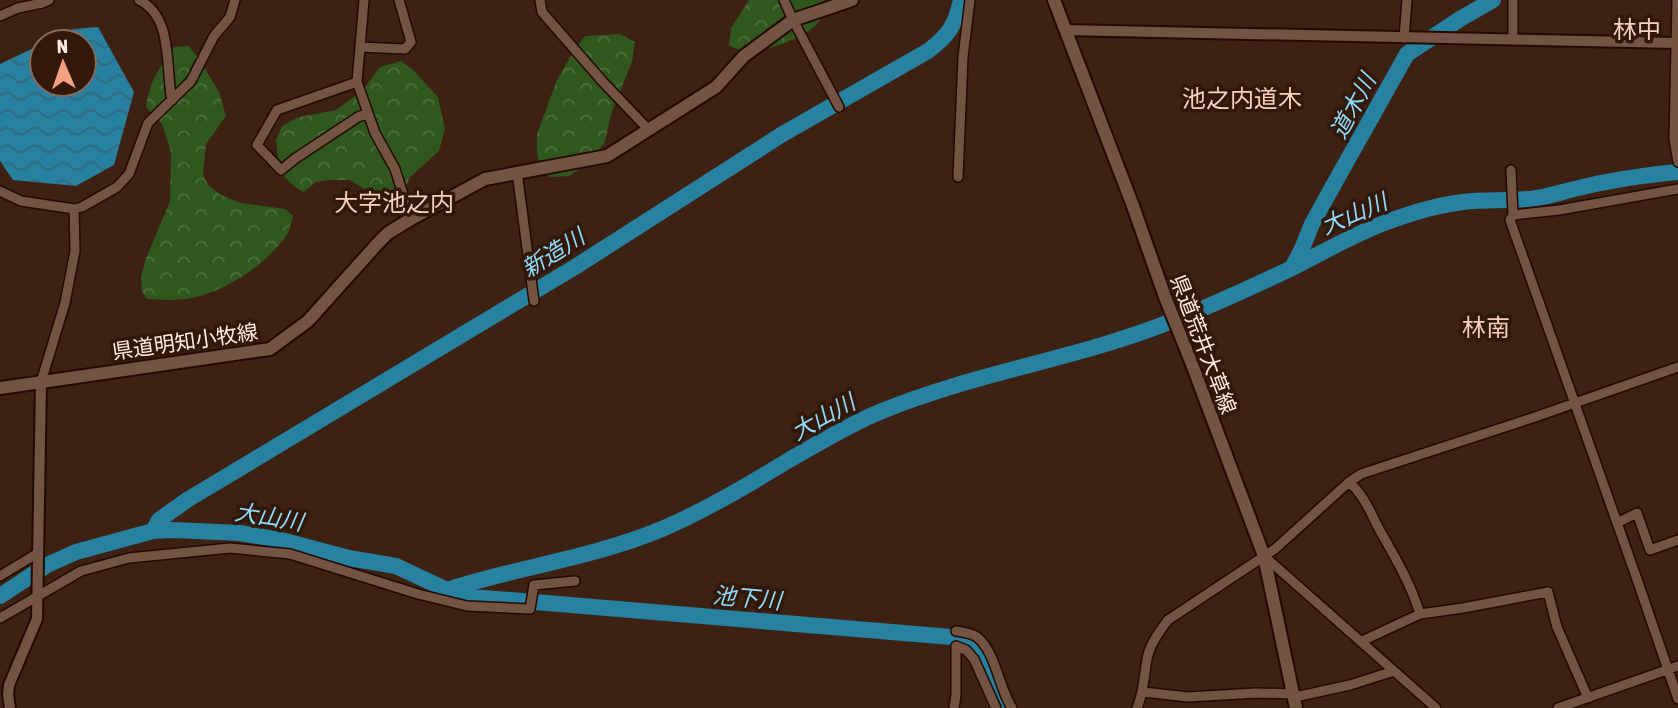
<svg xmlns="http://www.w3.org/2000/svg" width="1678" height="708" viewBox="0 0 1678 708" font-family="'Asap Condensed','Noto Sans JP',sans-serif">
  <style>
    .forest { fill: url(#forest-crowns) }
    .water { fill: url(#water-waves) }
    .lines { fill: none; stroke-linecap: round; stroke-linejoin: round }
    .river { stroke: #2781a1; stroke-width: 16 }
    .minor-casing { stroke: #230a00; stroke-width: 12 }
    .tertiary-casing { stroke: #230a00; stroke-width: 14 }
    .secondary-casing { stroke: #230a00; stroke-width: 16 }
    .minor { stroke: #735443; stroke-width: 9 }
    .tertiary { stroke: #735443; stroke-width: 10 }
    .secondary { stroke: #735443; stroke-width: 12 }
    .labels { text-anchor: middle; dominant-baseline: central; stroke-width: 7; stroke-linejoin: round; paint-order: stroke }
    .street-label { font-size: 21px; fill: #feebe1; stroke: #321808 }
    .water-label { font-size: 23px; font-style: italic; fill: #8ddbfc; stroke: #321808 }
    .quarter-label { font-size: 24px; fill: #f5d0bc; stroke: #321808 }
  </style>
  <defs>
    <pattern id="forest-crowns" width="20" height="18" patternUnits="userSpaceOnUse" patternTransform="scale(1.75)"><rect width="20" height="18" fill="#30571d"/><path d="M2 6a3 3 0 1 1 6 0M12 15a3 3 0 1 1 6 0" fill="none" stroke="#4f6f3e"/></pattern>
    <pattern id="water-waves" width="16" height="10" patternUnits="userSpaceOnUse" patternTransform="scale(1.75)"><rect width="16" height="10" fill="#2781a1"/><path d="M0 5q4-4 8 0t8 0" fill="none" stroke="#36697c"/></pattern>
  </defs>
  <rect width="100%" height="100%" fill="#3d2112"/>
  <path class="forest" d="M 749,0 L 824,0 C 824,5 824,12 822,17 C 810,39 771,47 748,55 L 729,45 L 731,28 Z
    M 620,34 L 635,42 L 632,62 L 611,114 L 605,142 L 589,163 L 569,176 L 550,177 L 543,172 L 537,155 L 537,134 L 557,80 L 573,52 L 585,36 Z
    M 189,46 L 201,62 L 219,92 L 226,116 L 206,144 L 203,175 L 209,186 L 221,195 L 241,203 L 285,209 L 293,216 C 291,222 290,231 286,236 C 266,264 230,289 196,297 C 180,301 164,300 147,299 L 142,291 L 141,277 L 145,261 L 170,201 L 171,152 L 162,124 L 146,107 C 149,82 160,67 174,47 Z
    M 401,61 L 412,69 L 438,97 L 445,129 L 439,151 L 409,178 L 405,194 L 405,211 L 399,210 L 350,180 L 329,180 L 316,182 L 304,192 C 291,186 285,178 276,166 L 279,164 L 276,140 L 282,126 L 299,117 L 336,110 L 363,90 L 380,67 Z"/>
  <path class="water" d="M 98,27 L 134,92 L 114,165 L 76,186 L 13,180 L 0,161 L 0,64 L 42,44 L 42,84 L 84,84 L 84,42 L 46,42 L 73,29 Z"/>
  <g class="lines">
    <path class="river" d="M 1293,266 L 1301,251 L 1312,224 L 1329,193 L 1407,54 L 1460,19 L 1493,0
      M 153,531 L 159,520 L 187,500 L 575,267 L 781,135 L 928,51 C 949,35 955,26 961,0
      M 447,590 C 518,567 592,558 662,529 C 706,510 748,485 789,460 C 819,443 850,424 882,411 C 972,374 1069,360 1159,326 C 1203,310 1250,288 1292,268 C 1324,252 1354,234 1387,222 C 1411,213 1438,205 1463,202 C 1489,199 1517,202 1542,197 C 1557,194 1572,189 1587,186 C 1617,179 1647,175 1678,172
      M 0,596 L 47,565 L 76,552 L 153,531 L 173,530 L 240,533 L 285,541 L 349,558 L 396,566 L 447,590 L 469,597 L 523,601 L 963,638 C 984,649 985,673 994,693 C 996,698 1000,703 1003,708"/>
    <defs>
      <path id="minor" d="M 139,0 C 174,17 165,68 172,100
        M 364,0 L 357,82 L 375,133 L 395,169 L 411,219
        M 540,0 L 542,12 L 603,82 L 648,129
        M 784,0 L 793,20 L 839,107
        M 1513,0 L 1513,39
        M 1677,0 L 1674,139 L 1678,162
        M 0,16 L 18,8 L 42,3 L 49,0
        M 1404,38 L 1407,0
        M 361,47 L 405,49 L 411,42 L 399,0
        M 357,82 L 277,110 L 257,145 L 281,170 L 296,158 L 358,117 L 368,113
        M 1511,170 L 1513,215 L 1510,220 L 1639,585 L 1678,699
        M 517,172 L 534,301
        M 958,177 L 963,57 L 970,0
        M 0,191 L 21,201 L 74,209 L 82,207 L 117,187 L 129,174 L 148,123 L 191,81 L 214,36 L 230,17 L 235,0
        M 1513,215 L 1559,210 L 1678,189
        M 41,382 L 65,303 L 75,251 L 74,209
        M 1349,482 C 1363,494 1371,513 1379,529 C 1395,557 1410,582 1420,614 L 1362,641
        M 1617,523 L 1637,513 L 1650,550 L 1678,540
        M 1264,556 L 1436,708
        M 0,576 L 38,553
        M 1420,614 L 1463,608 L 1548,592 L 1557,627 L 1588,698
        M 0,618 L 81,571 L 129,558 L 230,548 L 290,554 L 418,594 L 467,606 L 530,609 L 534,585 L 575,581
        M 956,631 C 964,632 971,633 977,637 C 996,652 999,689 1012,708
        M 1143,692 L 1188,697 L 1256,693 L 1294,694
        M 1295,697 L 1350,685 L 1394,671
        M 954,708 L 956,695 L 956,646 L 966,650 L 974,659 L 996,708
        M 1137,708 C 1144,692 1144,676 1147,659 C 1150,644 1159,632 1168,620 L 1275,549 L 1349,482 L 1361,474 L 1535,417 L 1678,367
        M 1558,708 L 1678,666"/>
      <path id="tertiary" d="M 1065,30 L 1678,43
        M 10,708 L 8,694 L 9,685 L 37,619 L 41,382"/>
      <path id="secondary" d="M 1054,0 L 1133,206 L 1165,297 L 1190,359 L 1264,556 L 1296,708
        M 0,388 L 270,349 L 308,321 L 378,243 L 388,233 L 411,219 L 485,179 L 607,156 L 716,87 L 744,56 L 793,20 L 852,0"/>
    </defs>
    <use href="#minor" class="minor-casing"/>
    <use href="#tertiary" class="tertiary-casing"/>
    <use href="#secondary" class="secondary-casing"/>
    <use href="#minor" class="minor"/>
    <use href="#tertiary" class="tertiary"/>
    <use href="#secondary" class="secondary"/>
  </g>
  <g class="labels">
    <g class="street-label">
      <text transform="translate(185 341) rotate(-8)">県道明知小牧線</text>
      <text transform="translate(1204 344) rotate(69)">県道荒井大草線</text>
    </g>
    <g class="water-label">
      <text transform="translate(1353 106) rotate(-62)">道木川</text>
      <text transform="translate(1354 214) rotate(-23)">大山川</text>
      <text transform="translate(553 253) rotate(-32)">新造川</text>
      <text transform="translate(823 417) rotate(-29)">大山川</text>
      <text transform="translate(269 517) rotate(9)">大山川</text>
      <text transform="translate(747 598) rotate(5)">池下川</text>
    </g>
    <g class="quarter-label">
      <text x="1637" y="29">林中</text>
      <text x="1242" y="98">池之内道木</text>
      <text x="394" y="202">大字池之内</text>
      <text x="1486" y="327">林南</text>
    </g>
  </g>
  <g transform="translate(63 63) rotate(358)"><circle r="33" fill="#321808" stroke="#846c5f" stroke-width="2"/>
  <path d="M0-5L12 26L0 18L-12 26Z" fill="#f2a081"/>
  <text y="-10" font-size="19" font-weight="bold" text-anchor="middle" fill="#feebe1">N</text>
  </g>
</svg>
